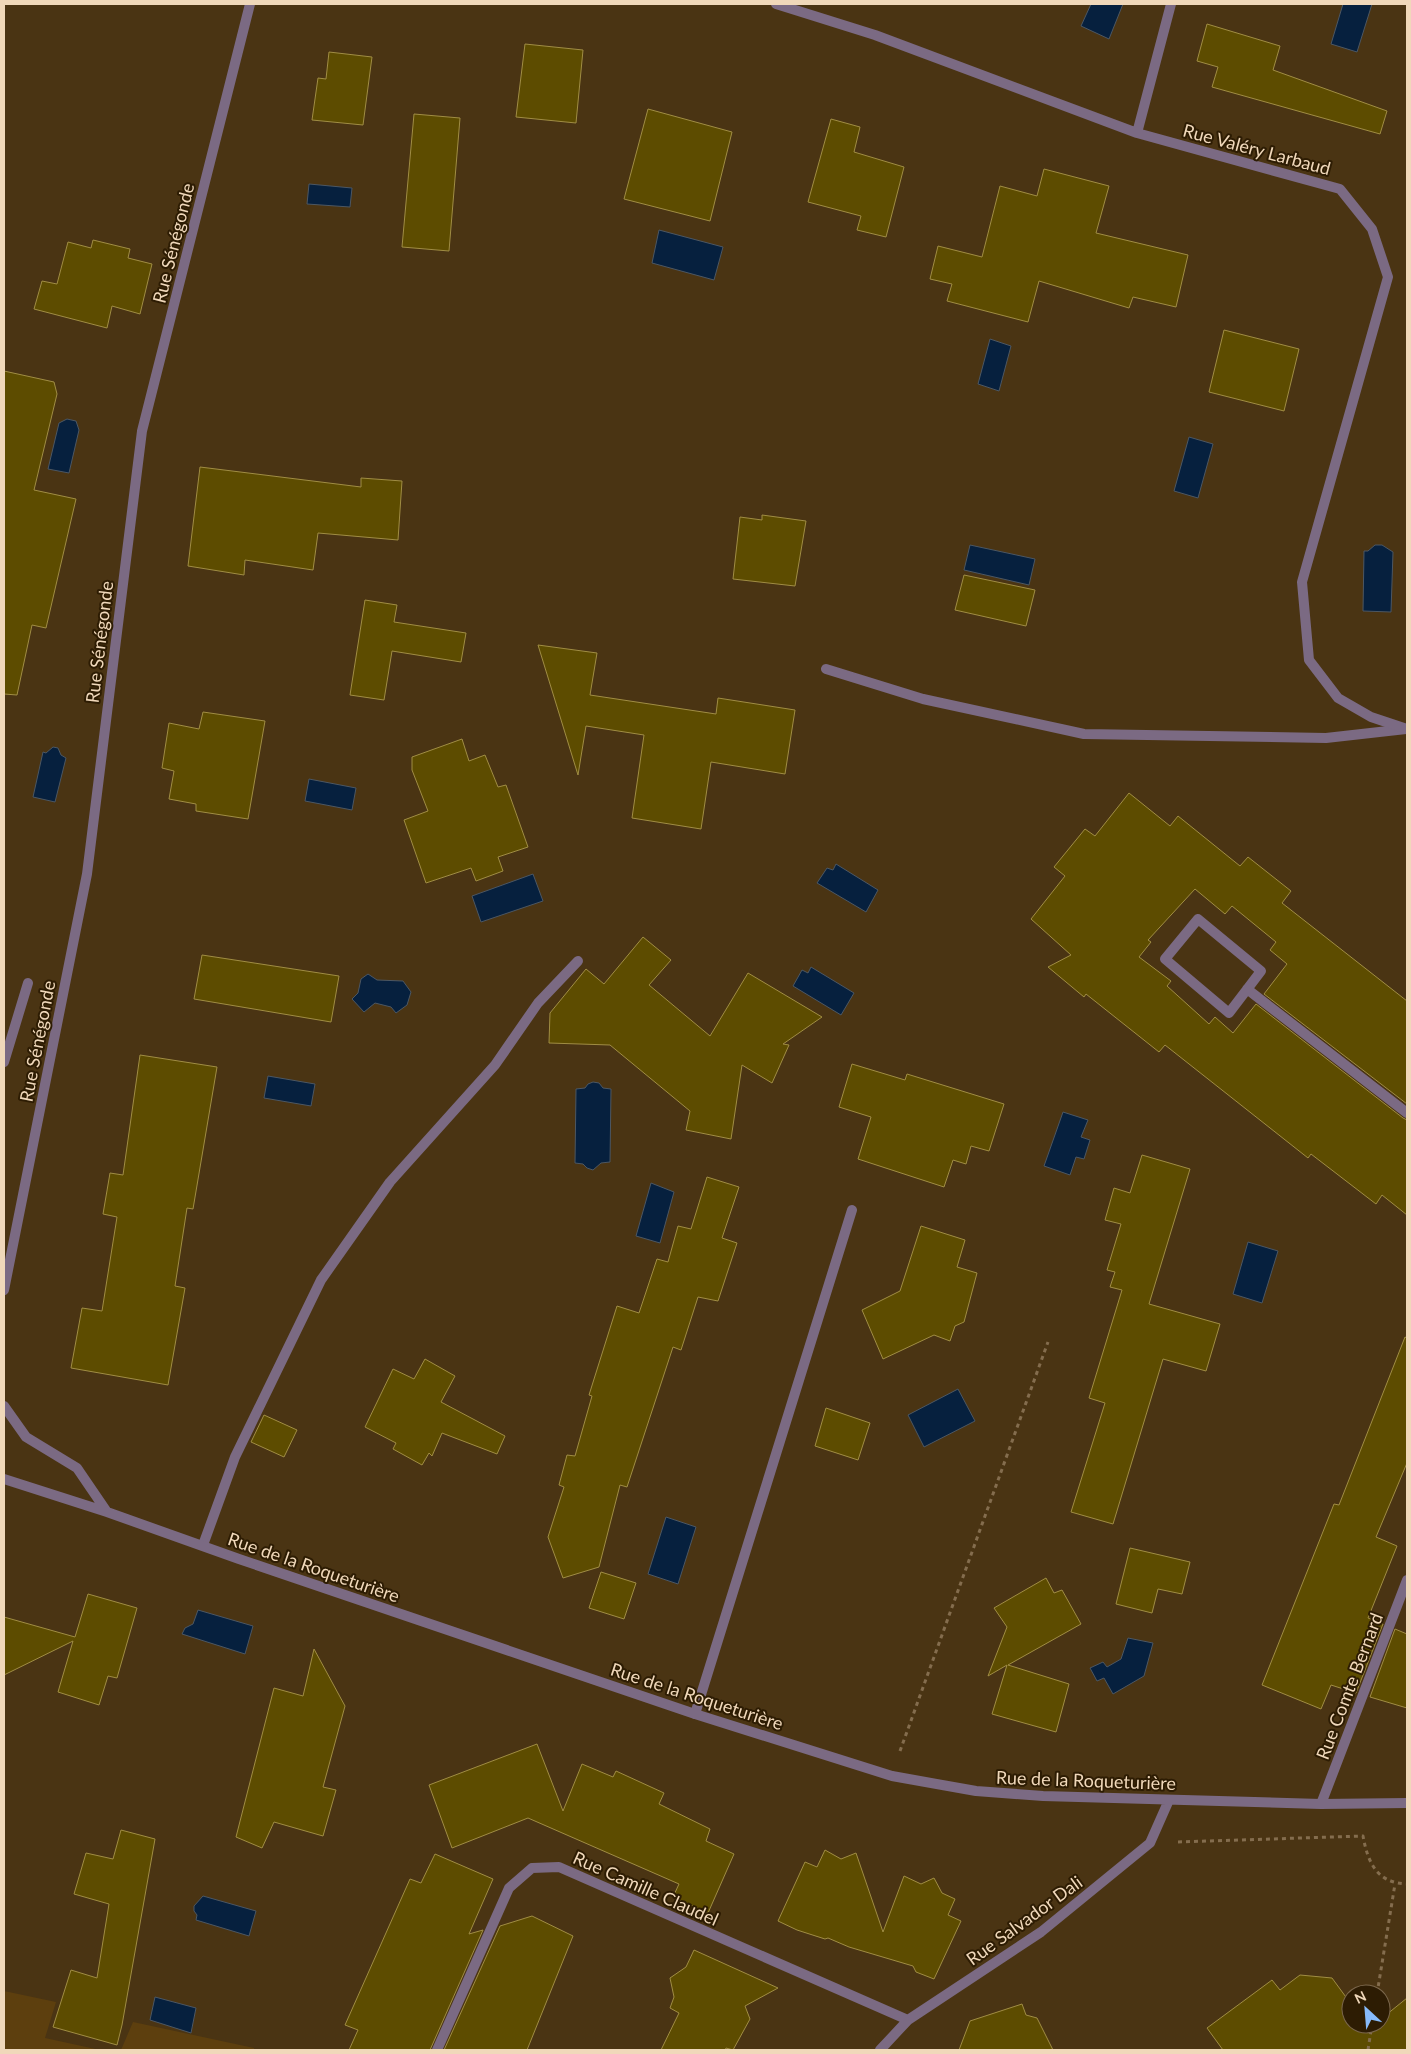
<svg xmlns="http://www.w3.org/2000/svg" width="1411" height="2054" viewBox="0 0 1411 2054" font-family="Lato,sans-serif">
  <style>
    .green { fill: #5d3f0e }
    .water { fill: #06203e; stroke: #4c5763 }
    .building { fill: #5d4c00; stroke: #a08d44 }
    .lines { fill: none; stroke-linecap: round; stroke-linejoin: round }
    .path { stroke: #846d4e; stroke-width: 3; stroke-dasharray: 4 4; stroke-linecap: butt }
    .lane { stroke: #7b6a83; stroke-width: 10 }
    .street { stroke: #7b6a83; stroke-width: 10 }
    .labels { text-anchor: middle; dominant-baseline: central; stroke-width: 4; stroke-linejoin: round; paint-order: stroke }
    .street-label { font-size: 18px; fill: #f0d8ba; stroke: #2d1c03 }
  </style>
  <rect width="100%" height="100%" fill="#4a3413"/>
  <path class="green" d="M 4,1991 L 56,2002 L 45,2038 L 100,2050 L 4,2050 Z
    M 133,2022 L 254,2048 L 254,2050 L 121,2050 Z"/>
  <path class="water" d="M 1091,4 L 1123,4 L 1109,39 L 1081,26 Z
    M 1343,4 L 1372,4 L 1357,52 L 1331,44 Z
    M 309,184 L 352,188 L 350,207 L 307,204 Z
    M 659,230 L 723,247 L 714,280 L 652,263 Z
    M 990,339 L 1011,346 L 999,391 L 978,384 Z
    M 67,419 L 76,421 L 79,430 L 69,473 L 48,469 L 59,423 Z
    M 1189,437 L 1213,444 L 1198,498 L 1174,491 Z
    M 970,545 L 1035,559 L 1029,585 L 964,570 Z
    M 1375,545 L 1382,545 L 1393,552 L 1391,612 L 1363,611 L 1364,551 L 1368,551 Z
    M 53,747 L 58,748 L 61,755 L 66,758 L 55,802 L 33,797 L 43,752 L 46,753 Z
    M 309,779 L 356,788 L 352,810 L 305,801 Z
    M 836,864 L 878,890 L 866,912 L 817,883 L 827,868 L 833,870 Z
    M 533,874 L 543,901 L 481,922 L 472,896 Z
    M 811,967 L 854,993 L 841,1015 L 793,986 L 802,970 L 808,973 Z
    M 368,974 L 377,980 L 403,981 L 411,992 L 407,1005 L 396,1013 L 391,1007 L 375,1003 L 364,1012 L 352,999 L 358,993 L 361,979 Z
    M 268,1076 L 315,1084 L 311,1106 L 264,1098 Z
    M 593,1082 L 599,1083 L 603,1088 L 611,1089 L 610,1162 L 601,1163 L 593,1170 L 587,1168 L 583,1164 L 575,1163 L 576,1089 L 585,1088 L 588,1084 Z
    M 1063,1112 L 1088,1120 L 1081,1137 L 1090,1140 L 1084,1159 L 1076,1157 L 1070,1175 L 1044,1166 Z
    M 651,1183 L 674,1192 L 660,1243 L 636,1236 Z
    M 1248,1242 L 1278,1251 L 1262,1303 L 1233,1294 Z
    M 958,1389 L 975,1421 L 924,1447 L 908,1415 Z
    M 666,1517 L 696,1527 L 678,1584 L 648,1574 Z
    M 198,1610 L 253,1626 L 245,1654 L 182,1634 L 185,1628 L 193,1624 Z
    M 1128,1638 L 1153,1643 L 1144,1676 L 1113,1694 L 1104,1678 L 1097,1681 L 1090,1668 L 1103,1662 L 1107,1667 L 1121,1659 Z
    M 203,1896 L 256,1911 L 249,1936 L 196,1920 L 197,1915 L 194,1911 L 194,1906 Z
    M 155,1997 L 196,2008 L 191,2033 L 150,2020 Z"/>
  <path class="building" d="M 1207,24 L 1280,46 L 1273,70 L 1387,111 L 1380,134 L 1212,87 L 1218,67 L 1197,61 Z
    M 525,44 L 583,50 L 576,123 L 516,117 Z
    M 329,52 L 372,57 L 363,125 L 312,120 L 318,78 L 326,79 Z
    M 648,109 L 732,132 L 710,221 L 624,199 Z
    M 414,114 L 460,118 L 449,251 L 402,247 Z
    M 831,119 L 860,127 L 854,152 L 904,167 L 886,237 L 857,230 L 861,216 L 808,202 Z
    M 1044,169 L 1109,186 L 1096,233 L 1188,255 L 1176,307 L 1133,297 L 1129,308 L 1039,281 L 1028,322 L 947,301 L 952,284 L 930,279 L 938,246 L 982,257 L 1000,186 L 1037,196 Z
    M 93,240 L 130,249 L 128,258 L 152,264 L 140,314 L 112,306 L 107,328 L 34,309 L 42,281 L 57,284 L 68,242 L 91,248 Z
    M 1224,330 L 1299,349 L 1284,411 L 1209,392 Z
    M 4,371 L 54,382 L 57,394 L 34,490 L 76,499 L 46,628 L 32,625 L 17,695 L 4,694 Z
    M 200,467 L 361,487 L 361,478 L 402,481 L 398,540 L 318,533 L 313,570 L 245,560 L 244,575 L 188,566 Z
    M 762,515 L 806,521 L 795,586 L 733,579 L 740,517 L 762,520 Z
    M 964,575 L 1035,590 L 1026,626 L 955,610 Z
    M 365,600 L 397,605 L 394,622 L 466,633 L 461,662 L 392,651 L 384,700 L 350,695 Z
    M 538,645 L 597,653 L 590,695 L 716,714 L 718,698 L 795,710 L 785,774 L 711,762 L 701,829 L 632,818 L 644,735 L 586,726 L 578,775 Z
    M 203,712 L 265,721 L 248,819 L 196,811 L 196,804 L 169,799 L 174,771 L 162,768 L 169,723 L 199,729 Z
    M 462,739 L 469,761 L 485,755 L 498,787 L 506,785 L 528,847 L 498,857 L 503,871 L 476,881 L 471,868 L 426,883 L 404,820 L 428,811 L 412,770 L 412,757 Z
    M 1129,793 L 1170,826 L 1178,816 L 1240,866 L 1248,857 L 1291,891 L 1282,903 L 1407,1001 L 1407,1104 L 1264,994 L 1287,964 L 1270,950 L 1276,942 L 1232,906 L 1225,914 L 1195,889 L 1148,940 L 1151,942 L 1139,957 L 1171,981 L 1167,986 L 1209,1024 L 1215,1017 L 1233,1033 L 1256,1004 L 1403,1118 L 1407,1120 L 1407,1215 L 1382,1195 L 1376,1204 L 1311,1154 L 1308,1158 L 1165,1045 L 1159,1052 L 1086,994 L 1084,997 L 1048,967 L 1071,955 L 1031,919 L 1065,876 L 1054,867 L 1085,829 L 1095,836 Z
    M 643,937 L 671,960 L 649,985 L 710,1036 L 748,973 L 822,1017 L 783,1044 L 789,1045 L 772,1083 L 742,1065 L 731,1139 L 686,1130 L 690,1111 L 610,1045 L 549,1043 L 550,1013 L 586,969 L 604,984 Z
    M 202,955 L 339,976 L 331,1022 L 194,999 Z
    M 140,1055 L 217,1067 L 193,1209 L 187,1208 L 175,1286 L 185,1288 L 168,1385 L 71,1368 L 82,1308 L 102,1311 L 117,1217 L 103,1214 L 110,1173 L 123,1175 Z
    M 852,1064 L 905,1080 L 907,1074 L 1004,1104 L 989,1151 L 971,1146 L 966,1164 L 953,1160 L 944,1187 L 858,1159 L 871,1117 L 839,1107 Z
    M 1142,1155 L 1190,1169 L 1149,1304 L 1220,1324 L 1206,1371 L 1163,1359 L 1113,1524 L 1071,1512 L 1105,1403 L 1089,1398 L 1122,1290 L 1110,1287 L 1115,1272 L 1107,1270 L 1121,1224 L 1105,1220 L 1114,1188 L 1130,1193 Z
    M 707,1177 L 739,1187 L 722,1238 L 737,1243 L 718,1301 L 698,1297 L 681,1350 L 673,1347 L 627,1487 L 620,1485 L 599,1567 L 563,1578 L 548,1537 L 564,1487 L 559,1485 L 567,1455 L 575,1456 L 592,1396 L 589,1395 L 617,1306 L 639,1313 L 657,1259 L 668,1262 L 678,1226 L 691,1229 Z
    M 921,1226 L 965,1240 L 957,1267 L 977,1273 L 964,1322 L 955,1326 L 950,1341 L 934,1335 L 883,1359 L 862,1310 L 900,1291 Z
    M 1405,1337 L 1407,1338 L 1407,1463 L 1376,1537 L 1397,1546 L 1368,1618 L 1383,1624 L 1356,1693 L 1331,1685 L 1321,1709 L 1262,1685 L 1334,1504 L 1339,1505 Z
    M 425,1359 L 455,1376 L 441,1402 L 505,1436 L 497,1454 L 442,1433 L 432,1456 L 429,1453 L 422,1465 L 393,1449 L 396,1443 L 365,1427 L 393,1369 L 414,1379 Z
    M 826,1408 L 870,1423 L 858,1460 L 815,1446 Z
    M 264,1415 L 297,1430 L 284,1457 L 251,1442 Z
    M 1130,1548 L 1190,1562 L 1182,1594 L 1158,1589 L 1152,1613 L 1116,1604 Z
    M 601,1572 L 636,1583 L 624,1619 L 589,1608 Z
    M 1046,1578 L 1054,1593 L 1062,1590 L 1081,1624 L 1008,1665 L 1069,1684 L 1056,1732 L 992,1714 L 1007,1665 L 988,1676 L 1007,1627 L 994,1608 Z
    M 88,1594 L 137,1608 L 117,1678 L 108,1676 L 99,1705 L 58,1692 L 73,1641 L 4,1675 L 4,1617 L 75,1637 Z
    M 1395,1629 L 1407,1634 L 1407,1708 L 1370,1697 Z
    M 314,1649 L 345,1706 L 323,1787 L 336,1790 L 323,1836 L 274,1822 L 262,1848 L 236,1837 L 274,1688 L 303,1696 Z
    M 537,1744 L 563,1811 L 582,1764 L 613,1777 L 616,1771 L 664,1793 L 659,1804 L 710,1829 L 706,1841 L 734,1854 L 708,1913 L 673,1897 L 679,1884 L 528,1818 L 452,1848 L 429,1785 Z
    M 121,1830 L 155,1839 L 122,2025 L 117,2045 L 53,2027 L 71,1970 L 97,1978 L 109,1904 L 74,1894 L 86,1853 L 113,1859 Z
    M 825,1850 L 841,1859 L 856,1853 L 883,1932 L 904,1876 L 921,1884 L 934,1878 L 942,1893 L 955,1899 L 948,1915 L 961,1921 L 934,1979 L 916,1972 L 913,1966 L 849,1947 L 828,1938 L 825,1939 L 797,1930 L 778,1921 L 805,1862 L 817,1867 Z
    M 435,1854 L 493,1879 L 469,1934 L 483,1930 L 430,2050 L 349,2050 L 358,2030 L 345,2025 L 410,1879 L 421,1883 Z
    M 532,1916 L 573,1936 L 527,2050 L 444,2050 L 500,1926 Z
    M 694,1950 L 778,1988 L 745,2006 L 750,2019 L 733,2050 L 726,2048 L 725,2050 L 661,2050 L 679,2013 L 670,2008 L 674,1997 L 670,1978 L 686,1967 Z
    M 1300,1975 L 1332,1978 L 1351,2004 L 1351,2024 L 1366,2024 L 1369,2028 L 1374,2024 L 1381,2024 L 1381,2019 L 1407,1998 L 1407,2050 L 1223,2050 L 1207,2028 L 1272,1980 L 1280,1990 Z
    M 1022,2004 L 1026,2015 L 1037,2018 L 1053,2050 L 959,2050 L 970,2021 Z"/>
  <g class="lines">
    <path class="path" d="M 900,1751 L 1048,1342
      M 1178,1842 L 1363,1836 C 1368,1863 1377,1883 1407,1884
      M 1377,1994 L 1395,1884
      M 1368,2050 L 1372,2024"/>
    <path class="lane" d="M 826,669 L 923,699 L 1084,734 L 1326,738 L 1406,729
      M 4,1062 L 28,983
      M 203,1545 L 235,1457 L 321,1280 L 390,1182 L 495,1065 L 538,1003 L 578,961
      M 695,1714 L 852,1210"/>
    <path class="street" d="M 776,4 L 875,35 L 1137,133 L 1340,189 L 1372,229 L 1388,277 L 1302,582 L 1309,660 L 1338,698 L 1371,717 L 1407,729
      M 1137,133 L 1171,4
      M 1198,919 L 1261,971 L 1229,1013 L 1165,959 Z
      M 1247,989 L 1407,1113
      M 4,1290 L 87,874 L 142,431 L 250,4
      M 4,1406 L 26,1437 L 77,1468 L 107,1512
      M 4,1479 L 107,1512 L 239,1559 L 695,1714 L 892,1776 L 976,1791 L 1043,1796 L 1321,1804 L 1407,1803
      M 1321,1804 L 1407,1580
      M 437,2050 L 509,1888 L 532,1868 L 559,1867 L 908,2020
      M 880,2050 L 908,2020 L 1041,1932 L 1150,1843 L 1169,1800"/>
  </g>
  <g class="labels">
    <g class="street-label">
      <text transform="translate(1257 149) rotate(15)">Rue Valéry Larbaud</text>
      <text transform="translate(173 243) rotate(-76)">Rue Sénégonde</text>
      <text transform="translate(99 642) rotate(-83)">Rue Sénégonde</text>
      <text transform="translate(37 1041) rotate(-79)">Rue Sénégonde</text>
      <text transform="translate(314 1567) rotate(19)">Rue de la Roqueturière</text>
      <text transform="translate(1349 1686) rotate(-69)">Rue Comte Bernard</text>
      <text transform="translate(697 1696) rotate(18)">Rue de la Roqueturière</text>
      <text transform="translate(1086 1780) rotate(2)">Rue de la Roqueturière</text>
      <text transform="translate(646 1888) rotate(24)">Rue Camille Claudel</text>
      <text transform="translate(1024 1920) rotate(-36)">Rue Salvador Dali</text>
    </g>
  </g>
  <rect width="1411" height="2054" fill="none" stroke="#f0d8ba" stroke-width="10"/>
  <g transform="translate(1366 2009) rotate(334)"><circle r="24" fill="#2d1c03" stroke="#7b674c"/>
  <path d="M0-4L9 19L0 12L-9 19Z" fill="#87bbfb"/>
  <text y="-8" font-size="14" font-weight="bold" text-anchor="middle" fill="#f0d8ba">N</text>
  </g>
</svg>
